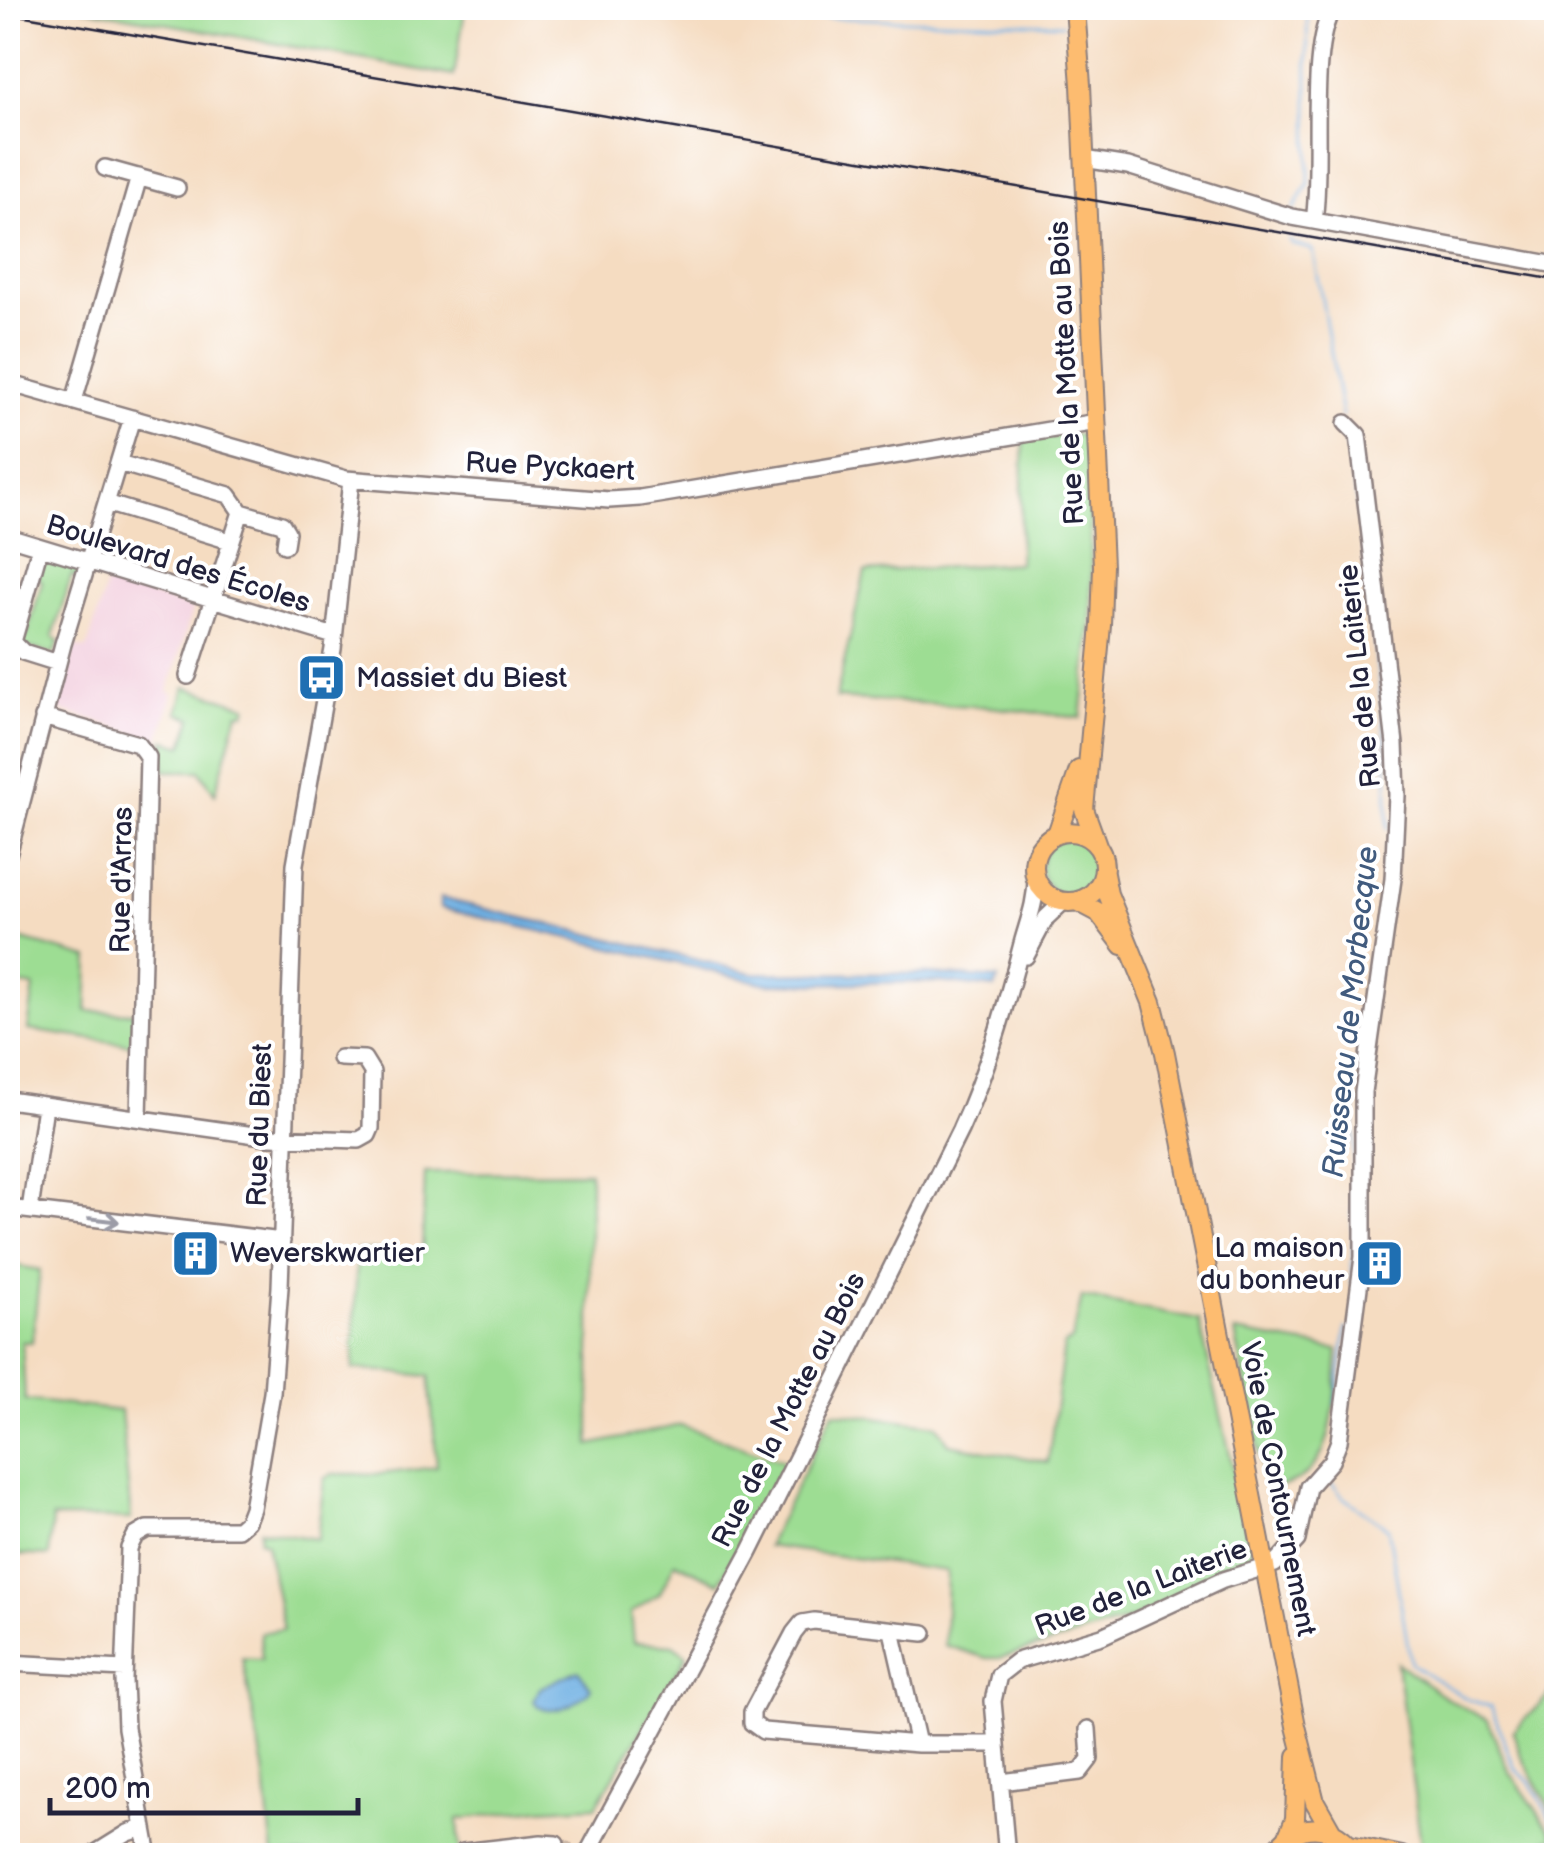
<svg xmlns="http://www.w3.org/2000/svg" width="1564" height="1863" viewBox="0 0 1564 1863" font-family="'Balsamiq Sans',sans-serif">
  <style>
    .built { fill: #f3cfde }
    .green { fill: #9ddd93; stroke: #608067; stroke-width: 2.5 }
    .water { fill: #6fb0e3; stroke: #48698f; stroke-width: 2.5 }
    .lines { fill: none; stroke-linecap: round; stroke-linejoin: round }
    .stream { stroke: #6fb0e3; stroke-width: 2.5 }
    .minor-tunnel { stroke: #cbb7a6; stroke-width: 15; stroke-dasharray: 15 8; stroke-linecap: butt }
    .minor-casing { stroke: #8c7f7e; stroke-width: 20 }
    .major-casing { stroke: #8c7f7e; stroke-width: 22 }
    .minor { stroke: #fff; stroke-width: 15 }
    .major { stroke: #fdbc70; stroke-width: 18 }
    .rail { stroke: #22223b; stroke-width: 2.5 }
    .oneway { stroke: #9c9ca7 }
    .labels { text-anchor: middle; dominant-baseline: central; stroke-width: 8; stroke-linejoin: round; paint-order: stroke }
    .street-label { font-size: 28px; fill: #22223b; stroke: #fff }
    .poi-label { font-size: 28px; fill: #22223b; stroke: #fff; text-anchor: start }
    .water-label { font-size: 30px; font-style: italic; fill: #415b7e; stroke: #fff }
  </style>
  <rect width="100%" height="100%" fill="#fff"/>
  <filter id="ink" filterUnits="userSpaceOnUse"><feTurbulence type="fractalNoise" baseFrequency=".01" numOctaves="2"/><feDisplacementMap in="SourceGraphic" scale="20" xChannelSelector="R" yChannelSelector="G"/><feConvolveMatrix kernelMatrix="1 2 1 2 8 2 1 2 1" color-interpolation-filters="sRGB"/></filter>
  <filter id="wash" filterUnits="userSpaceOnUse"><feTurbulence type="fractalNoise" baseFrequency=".0048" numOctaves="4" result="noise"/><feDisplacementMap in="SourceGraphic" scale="40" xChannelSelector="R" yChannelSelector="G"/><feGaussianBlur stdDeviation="2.25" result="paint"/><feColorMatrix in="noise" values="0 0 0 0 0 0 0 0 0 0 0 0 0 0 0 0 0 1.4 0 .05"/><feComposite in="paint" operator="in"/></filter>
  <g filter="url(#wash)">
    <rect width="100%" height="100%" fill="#f5dcc1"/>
    <path class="built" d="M 107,581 L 193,608 L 168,691 L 173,694 L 159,741 L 56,709 L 74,646 L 87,649 Z"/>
    <path class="green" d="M 81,8 L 440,8 L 465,10 L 454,76 Z
      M 1089,434 L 1092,617 L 1081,718 L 989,707 L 836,698 L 865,572 L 1019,563 L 1024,439 Z
      M 49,556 L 80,567 L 79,580 L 72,575 L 53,636 L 59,642 L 54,654 L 21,646 L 20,630 L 27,635 L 42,582 L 37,575 L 43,558 Z
      M 185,687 L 247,706 L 245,713 L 238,713 L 215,794 L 200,771 L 164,771 L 164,740 L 183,746 L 192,718 L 178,713 Z
      M1041 867a29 29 0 1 1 58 0a29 29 0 1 1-58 0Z
      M 8,936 L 89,958 L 87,1011 L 134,1013 L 134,1045 L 28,1030 L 34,987 L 8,983 Z
      M 590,1172 L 590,1445 L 681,1425 L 786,1462 L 719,1583 L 675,1562 L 660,1593 L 631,1613 L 634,1642 L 673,1645 L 687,1655 L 596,1806 L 539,1809 L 458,1819 L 460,1855 L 387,1855 L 385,1849 L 361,1855 L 273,1855 L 264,1769 L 242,1658 L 262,1659 L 260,1633 L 283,1629 L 266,1543 L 259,1540 L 260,1530 L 317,1539 L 324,1479 L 332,1474 L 380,1474 L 437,1467 L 429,1376 L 353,1369 L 357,1250 L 422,1252 L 425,1173 Z
      M 8,1264 L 40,1270 L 32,1342 L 22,1342 L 25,1400 L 121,1411 L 131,1519 L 52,1518 L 49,1556 L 8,1554 Z
      M 1082,1297 L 1199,1320 L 1255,1563 L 1132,1619 L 1000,1658 L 986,1658 L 945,1645 L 947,1571 L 767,1546 L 833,1412 L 938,1425 L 949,1444 L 1048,1462 L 1064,1345 L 1072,1340 Z
      M 1235,1332 L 1338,1350 C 1334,1390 1339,1458 1296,1481 C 1287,1485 1276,1488 1267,1492 Z
      M 1397,1663 L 1448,1699 L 1487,1720 L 1509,1771 L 1555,1837 C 1512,1857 1466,1851 1421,1845 Z
      M 1556,1688 L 1556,1818 L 1521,1756 L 1513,1731 Z"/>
    <path class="water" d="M 440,898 L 752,973 L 927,974 L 998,979 L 995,988 L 939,982 L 767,984 L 440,908 Z
      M 578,1670 L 591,1688 C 579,1704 546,1721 534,1701 L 540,1688 Z"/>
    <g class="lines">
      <path class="stream" d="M 440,8 L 1063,24
        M 1294,209 L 1309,184 L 1307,8
        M 1289,240 L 1292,244 L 1311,249 L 1314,254 L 1342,416
        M 1345,434 L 1361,524
        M 1362,532 L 1387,752 L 1388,828
        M 1358,1076 L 1387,846
        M 1352,1285 L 1355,1104
        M 1336,1404 L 1346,1328
        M 1327,1478 L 1344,1498 L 1388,1528 L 1411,1664 L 1467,1699 L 1491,1707 L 1515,1769 L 1531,1783 L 1556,1828"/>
    </g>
  </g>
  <g filter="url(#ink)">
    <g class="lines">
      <path class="minor-tunnel" d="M 556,1844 L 576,1853"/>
      <defs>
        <path id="minor" d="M 1084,159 L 1128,166 L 1292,217 L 1556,265
          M 105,168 L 177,188
          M 1314,221 C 1323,165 1307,48 1333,8
          M 8,383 L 346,479 L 609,500 L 640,498 L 1097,422
          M 74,401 L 139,177
          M 119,463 L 229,495 L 241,512 L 282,524 L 287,532 L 285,545
          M 106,503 L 230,541
          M 8,537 L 334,636
          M 40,547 L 13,642 L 23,652 L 58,663
          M 188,676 L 241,512
          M 43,717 L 138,744 L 148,757 L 139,1118
          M 8,855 L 63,644 L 132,418
          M 1026,956 L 1046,918 L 1063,902
          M 8,1100 L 269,1137 L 359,1140 L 368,1135 L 371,1128 L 372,1072 L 364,1059 L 340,1058
          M 8,1208 L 282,1241
          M 30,1210 L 45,1106
          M 892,1631 L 918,1744
          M 924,1633 L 814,1621 L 802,1623 L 794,1633 L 752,1712 L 752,1723 L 763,1731 L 918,1744 L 997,1744
          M 8,1663 L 124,1669
          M 1001,1782 L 1080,1772 L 1090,1759 L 1088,1729
          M 463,1852 L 541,1843 L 556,1844
          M 91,1856 L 128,1833 L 144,1828
          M 149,1856 L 126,1728 L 124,1680 L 129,1548 L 135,1536 L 147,1529 L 238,1529 L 247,1521 L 252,1508 L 272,1393 L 280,1287 L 295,864 L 333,649 L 351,480
          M 586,1856 L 750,1552 L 960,1130 C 988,1069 1006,1005 1023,940 C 1029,919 1036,901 1036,879
          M 1007,1856 L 993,1701 L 999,1675 L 1017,1661 L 1102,1636 L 1223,1580 L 1275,1564 L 1297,1540 L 1308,1487 L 1331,1461 L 1339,1441 L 1363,1257 L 1363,1092 L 1393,879 L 1397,795 L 1395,744 L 1358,435 L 1346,423"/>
        <path id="major" d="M 1075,8 L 1081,85 L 1103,566 L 1101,625 L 1084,809 L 1097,845
          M1034 867a35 35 0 1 1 70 0a35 35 0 1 1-70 0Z
          M 1057,834 L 1079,770
          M 1104,874 L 1108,894 L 1152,1002 L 1165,1053 L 1296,1726 L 1315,1802 L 1332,1832
          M 1079,902 L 1098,912 L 1123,945
          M 1288,1836 L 1295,1819 L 1297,1756
          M 1350,1845 L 1402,1856
          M 1273,1856 C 1292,1819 1337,1820 1356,1856"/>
      </defs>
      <use href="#minor" class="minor-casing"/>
      <use href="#major" class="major-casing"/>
      <use href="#minor" class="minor"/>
      <use href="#major" class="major"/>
      <path class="rail" d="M 8,13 L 1556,280"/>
    </g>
    <defs><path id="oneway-shaft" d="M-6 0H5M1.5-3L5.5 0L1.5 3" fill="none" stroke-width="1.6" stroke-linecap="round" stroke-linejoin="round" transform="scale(2.5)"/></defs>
    <use class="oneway" href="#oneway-shaft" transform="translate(104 1220) rotate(7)"/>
  </g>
  <defs>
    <symbol id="bus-square" viewBox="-11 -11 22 22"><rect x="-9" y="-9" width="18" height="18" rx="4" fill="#1f6fb2" stroke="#fff"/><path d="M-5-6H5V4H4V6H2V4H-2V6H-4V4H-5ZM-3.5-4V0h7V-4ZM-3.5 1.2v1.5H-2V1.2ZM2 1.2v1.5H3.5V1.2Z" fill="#fff"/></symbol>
    <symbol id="building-square" viewBox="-11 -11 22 22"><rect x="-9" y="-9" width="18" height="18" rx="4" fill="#1f6fb2" stroke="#fff"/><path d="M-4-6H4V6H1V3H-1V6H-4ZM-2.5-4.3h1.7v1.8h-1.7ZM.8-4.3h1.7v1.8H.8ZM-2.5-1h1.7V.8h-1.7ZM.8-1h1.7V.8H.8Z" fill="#fff"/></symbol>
  </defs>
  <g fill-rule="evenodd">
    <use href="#bus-square" x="294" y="650" width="55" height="55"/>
    <use href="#building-square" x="168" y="1226" width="55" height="55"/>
    <use href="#building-square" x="1352" y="1236" width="55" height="55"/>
  </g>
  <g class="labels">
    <g class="street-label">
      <text transform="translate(1067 373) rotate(-93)">Rue de la Motte au Bois</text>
      <text transform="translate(550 467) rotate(3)">Rue Pyckaert</text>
      <text transform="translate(178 564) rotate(17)">Boulevard des Écoles</text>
      <text transform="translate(1360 676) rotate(-96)">Rue de la Laiterie</text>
      <text transform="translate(122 880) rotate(-89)">Rue d'Arras</text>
      <text transform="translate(260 1125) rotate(-88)">Rue du Biest</text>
      <text transform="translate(789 1410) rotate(-63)">Rue de la Motte au Bois</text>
      <text transform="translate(1278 1489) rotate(79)">Voie de Contournement</text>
      <text transform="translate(1141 1588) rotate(-21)">Rue de la Laiterie</text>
    </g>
    <g class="poi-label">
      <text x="356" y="678">Massiet du Biest</text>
      <text x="1344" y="1248" text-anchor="end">La maison<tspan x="1344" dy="32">du bonheur</tspan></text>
      <text x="230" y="1253">Weverskwartier</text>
    </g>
    <g class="water-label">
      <text transform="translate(1351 1012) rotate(-84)">Ruisseau de Morbecque</text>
    </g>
  </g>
  <rect width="1564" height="1863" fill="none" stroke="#fff" stroke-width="40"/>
  <path d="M50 1798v15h308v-15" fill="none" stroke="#22223b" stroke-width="5"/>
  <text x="65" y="1798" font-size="30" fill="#22223b" stroke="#ffffff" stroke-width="8" paint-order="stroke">200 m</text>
</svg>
